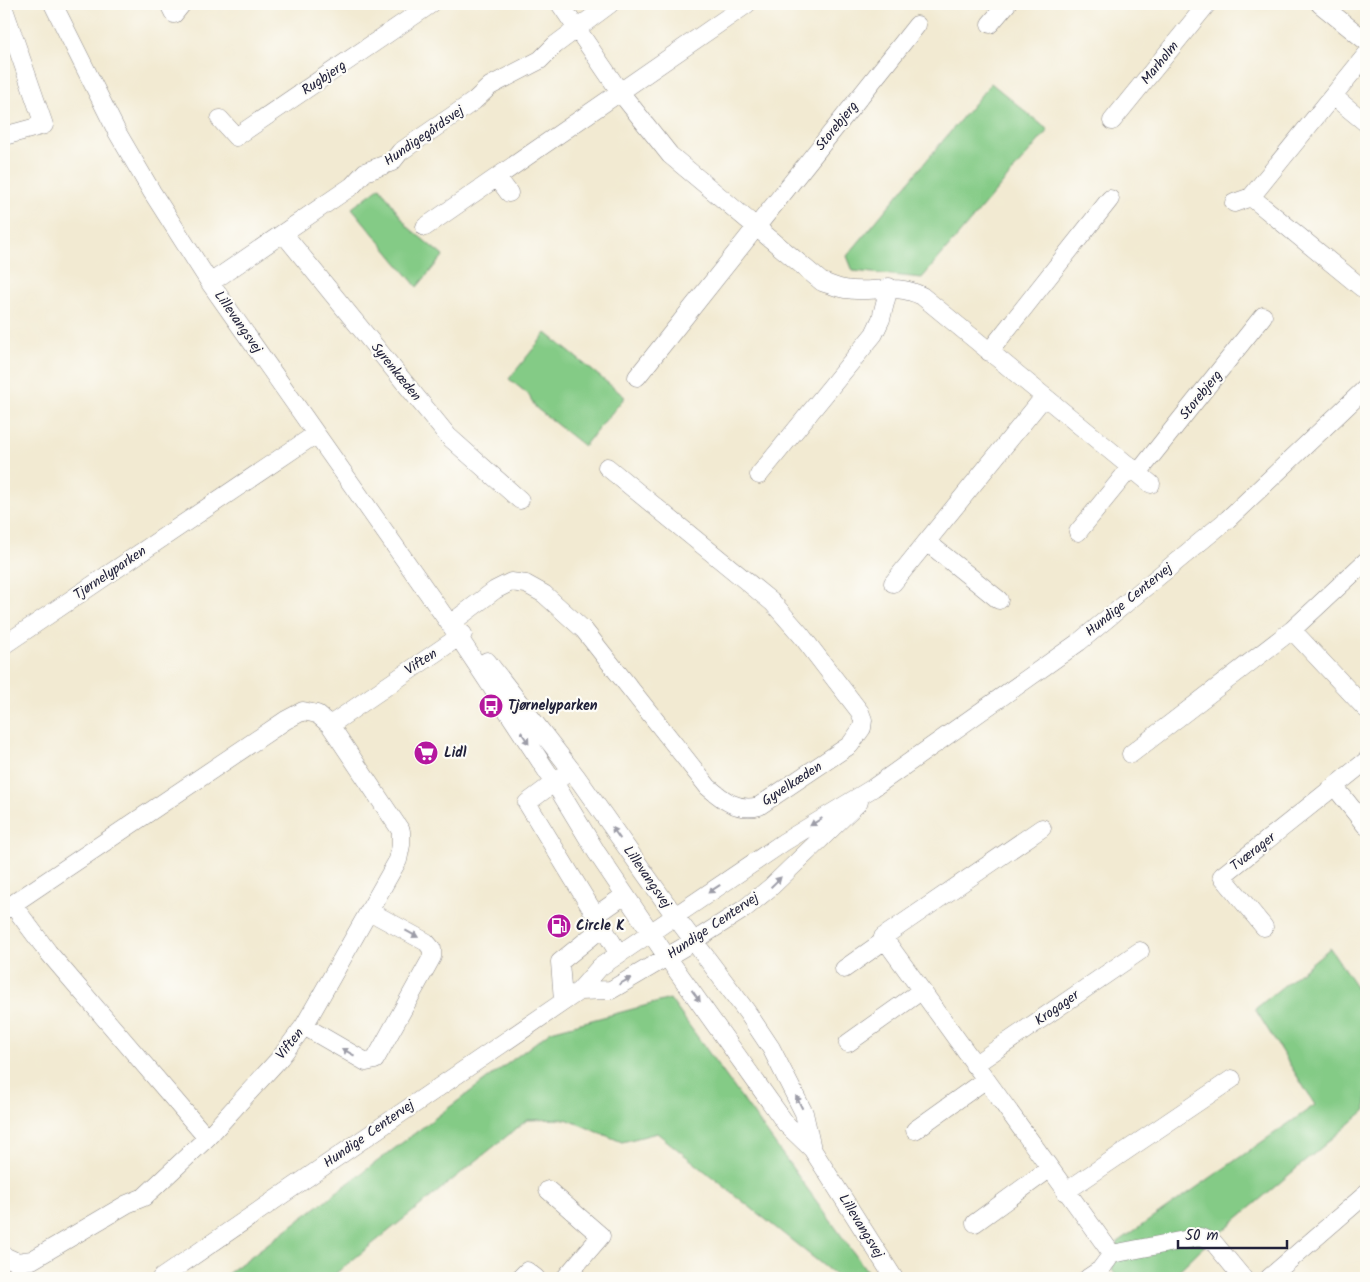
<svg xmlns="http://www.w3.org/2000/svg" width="1370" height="1282" viewBox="0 0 1370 1282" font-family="Kalam,sans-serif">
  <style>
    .green { fill: #84cb86; stroke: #537660 }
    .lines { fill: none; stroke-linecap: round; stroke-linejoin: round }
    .minor-casing { stroke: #8a8686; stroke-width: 19 }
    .minor { stroke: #fff; stroke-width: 18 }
    .oneway { fill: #9c9ca7 }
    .labels { text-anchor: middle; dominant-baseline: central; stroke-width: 4.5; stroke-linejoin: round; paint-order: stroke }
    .street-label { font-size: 14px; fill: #22223b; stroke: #fdfcf7 }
    .poi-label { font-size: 14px; font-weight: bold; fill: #22223b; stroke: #fdfcf7; text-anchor: start }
  </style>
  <rect width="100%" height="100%" fill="#fdfcf7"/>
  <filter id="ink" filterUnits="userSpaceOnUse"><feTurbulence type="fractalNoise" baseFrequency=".02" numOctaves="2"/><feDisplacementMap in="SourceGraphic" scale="10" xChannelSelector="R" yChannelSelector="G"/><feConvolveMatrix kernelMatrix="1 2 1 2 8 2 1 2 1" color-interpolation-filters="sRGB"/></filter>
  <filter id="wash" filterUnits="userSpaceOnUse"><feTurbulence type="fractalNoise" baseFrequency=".0096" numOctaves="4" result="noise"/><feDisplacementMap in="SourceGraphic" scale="20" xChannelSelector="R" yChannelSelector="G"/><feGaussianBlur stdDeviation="1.12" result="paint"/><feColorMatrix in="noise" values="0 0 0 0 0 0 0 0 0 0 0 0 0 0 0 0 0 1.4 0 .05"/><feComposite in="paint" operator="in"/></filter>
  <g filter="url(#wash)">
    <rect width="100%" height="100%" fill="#f2ead2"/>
    <path class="green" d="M 991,83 L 1048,130 L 922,278 L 853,271 L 847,256 Z
      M 380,187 L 408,227 L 443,256 L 417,287 L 352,208 Z
      M 546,333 L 625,397 L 584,446 L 536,408 L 528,394 L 509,379 Z
      M 1330,948 L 1366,1001 L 1366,1110 L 1201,1249 L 1171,1278 L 1118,1278 L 1112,1270 L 1118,1242 L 1315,1105 L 1255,1009 Z
      M 670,999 L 872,1278 L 839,1278 L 657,1133 L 622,1142 L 566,1119 L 527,1120 L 330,1278 L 222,1278 L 551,1031 Z"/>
  </g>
  <g filter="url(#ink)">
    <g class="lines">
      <defs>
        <path id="minor" d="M 53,4 L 117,132 L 152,192 L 210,283 L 454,630 L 554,782 L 597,853 L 667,957 L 786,1124 L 812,1149 L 894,1278
          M 169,4 L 174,14 L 182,4
          M 560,4 L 620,92 L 670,155 L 822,282 C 829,284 837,288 845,289 C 873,294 894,282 922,296 L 1151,484
          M 1320,4 L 1366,41
          M 4,9 L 44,125 L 4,136
          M 990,24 L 1007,4
          M 1333,96 L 1366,123
          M 220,119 L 236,137 L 431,4
          M 1112,121 L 1207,4
          M 497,177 L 509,193
          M 1234,203 L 1251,197
          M 425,227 L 747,4
          M 283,233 L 448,436 L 520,500
          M 210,283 L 352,186 L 365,172 L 392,162 L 400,152 L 474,101 L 490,86 L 540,60 L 555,45 L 610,4
          M 1362,288 L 1251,197 L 1366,55
          M 989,352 L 1110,199
          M 637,377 L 917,25
          M 1138,473 L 1263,316
          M 759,475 L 874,334 L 881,319 L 889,287
          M 1078,532 L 1131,467
          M 927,542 L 999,600
          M 893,583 L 1044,397
          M 450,624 L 495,590 L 511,582 L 526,584 L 544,594 L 584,630 L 708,787 C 723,800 738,812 759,806 L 850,745 L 862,728 L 863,720 L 860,712 L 801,635 L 773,603 L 607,467
          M 1292,630 L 1366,709
          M 4,645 L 316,434
          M 487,661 L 576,776 L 675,916 L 747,1012 L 771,1048 L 804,1113 L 812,1149
          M 330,725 L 463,634
          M 1131,754 L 1292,630 L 1366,561
          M 563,776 L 527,803 L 619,954
          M 1335,787 L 1366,826
          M 1042,828 L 883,937 L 1112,1254 L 1200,1237 L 1214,1243 L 1243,1278
          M 12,904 L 48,952 L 207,1138
          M 4,910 L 286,720 L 303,711 L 317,714 L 330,725 L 401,831 L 401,845 L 398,860 L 304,1026 L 280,1058 L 207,1138 L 144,1197 L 127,1204 L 32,1260 L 17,1262 L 4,1256
          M 595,916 L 625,895
          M 1264,927 L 1222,876 L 1366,761
          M 844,969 L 885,940
          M 579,991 L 611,990 L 694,941 L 744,909 L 771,887 L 859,802
          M 563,1000 L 560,962 L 602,928
          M 304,1026 L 366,1062 L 375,1060 L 432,957 L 432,949 L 426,942 L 369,911
          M 848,1043 L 921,991
          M 974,1065 L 1140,951
          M 915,1130 L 985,1080
          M 548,1190 L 601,1236 L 565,1278
          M 1065,1192 L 1232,1079
          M 975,1223 L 1049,1169
          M 161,1278 L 579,991 L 600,967 L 784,842 L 873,788 L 1079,642 L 1228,519 L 1366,388
          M 520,1278 L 527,1271 L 536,1278
          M 1088,1278 L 1100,1270 L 1112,1254
          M 1269,1278 L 1366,1194"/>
      </defs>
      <use href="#minor" class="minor-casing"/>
      <use href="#minor" class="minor"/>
    </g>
    <defs><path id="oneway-solid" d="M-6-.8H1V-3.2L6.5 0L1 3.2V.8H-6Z" transform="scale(1.25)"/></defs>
    <g class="oneway">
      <use href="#oneway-solid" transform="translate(525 738) rotate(57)"/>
      <use href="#oneway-solid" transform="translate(816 822) rotate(148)"/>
      <use href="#oneway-solid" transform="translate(616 833) rotate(-125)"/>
      <use href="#oneway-solid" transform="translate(776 882) rotate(-44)"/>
      <use href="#oneway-solid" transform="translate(714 889) rotate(146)"/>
      <use href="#oneway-solid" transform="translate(412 934) rotate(28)"/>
      <use href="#oneway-solid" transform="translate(625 981) rotate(-30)"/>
      <use href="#oneway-solid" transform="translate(696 996) rotate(54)"/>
      <use href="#oneway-solid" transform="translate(348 1052) rotate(-151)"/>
      <use href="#oneway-solid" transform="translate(799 1102) rotate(-117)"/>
    </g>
  </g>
  <defs>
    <symbol id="bus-disc" viewBox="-11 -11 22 22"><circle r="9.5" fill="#b5179e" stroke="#fdfcf7"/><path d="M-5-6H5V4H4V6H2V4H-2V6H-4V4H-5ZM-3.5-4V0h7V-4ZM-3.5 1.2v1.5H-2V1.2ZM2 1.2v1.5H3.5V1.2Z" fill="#fff"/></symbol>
    <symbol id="supermarket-disc" viewBox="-11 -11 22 22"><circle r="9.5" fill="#b5179e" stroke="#fdfcf7"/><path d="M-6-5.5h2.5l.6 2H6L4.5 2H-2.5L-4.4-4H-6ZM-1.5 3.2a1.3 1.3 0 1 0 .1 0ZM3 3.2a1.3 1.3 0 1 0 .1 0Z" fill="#fff"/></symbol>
    <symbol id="fuel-disc" viewBox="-11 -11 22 22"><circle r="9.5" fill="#b5179e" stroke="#fdfcf7"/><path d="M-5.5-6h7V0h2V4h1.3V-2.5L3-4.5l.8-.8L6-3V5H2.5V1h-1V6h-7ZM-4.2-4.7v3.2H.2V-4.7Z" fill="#fff"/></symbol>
  </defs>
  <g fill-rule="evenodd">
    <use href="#bus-disc" x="477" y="692" width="28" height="28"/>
    <use href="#supermarket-disc" x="412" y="739" width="28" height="28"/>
    <use href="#fuel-disc" x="545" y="912" width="28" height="28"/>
  </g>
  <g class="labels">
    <g class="street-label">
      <text transform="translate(1160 63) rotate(-51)">Marholm</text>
      <text transform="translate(324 78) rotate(-34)">Rugbjerg</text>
      <text transform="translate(837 126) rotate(-51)">Storebjerg</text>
      <text transform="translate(424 136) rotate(-35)">Hundigegårdsvej</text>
      <text transform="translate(238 322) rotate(55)">Lillevangsvej</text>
      <text transform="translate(396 372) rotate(51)">Syrenkæden</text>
      <text transform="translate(1201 395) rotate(-51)">Storebjerg</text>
      <text transform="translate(110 573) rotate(-34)">Tjørnelyparken</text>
      <text transform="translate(1129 600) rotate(-39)">Hundige Centervej</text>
      <text transform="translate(421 662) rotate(-33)">Viften</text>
      <text transform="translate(792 784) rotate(-33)">Gyvelkæden</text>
      <text transform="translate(1253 852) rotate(-38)">Tværager</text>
      <text transform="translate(647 877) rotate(55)">Lillevangsvej</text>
      <text transform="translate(713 926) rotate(-34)">Hundige Centervej</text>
      <text transform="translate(1057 1008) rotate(-35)">Krogager</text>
      <text transform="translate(290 1044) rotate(-52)">Viften</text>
      <text transform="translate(369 1134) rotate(-35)">Hundige Centervej</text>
      <text transform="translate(861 1226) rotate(58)">Lillevangsvej</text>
    </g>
    <g class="poi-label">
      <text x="508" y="706">Tjørnelyparken</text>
      <text x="444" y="753">Lidl</text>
      <text x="576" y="926">Circle K</text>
    </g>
  </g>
  <rect width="1370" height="1282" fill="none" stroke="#fdfcf7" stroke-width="20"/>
  <path d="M1178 1240v8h109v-8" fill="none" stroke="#22223b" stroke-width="2.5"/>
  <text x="1185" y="1240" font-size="15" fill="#22223b" stroke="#fdfcf7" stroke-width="4" paint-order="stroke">50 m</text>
</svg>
